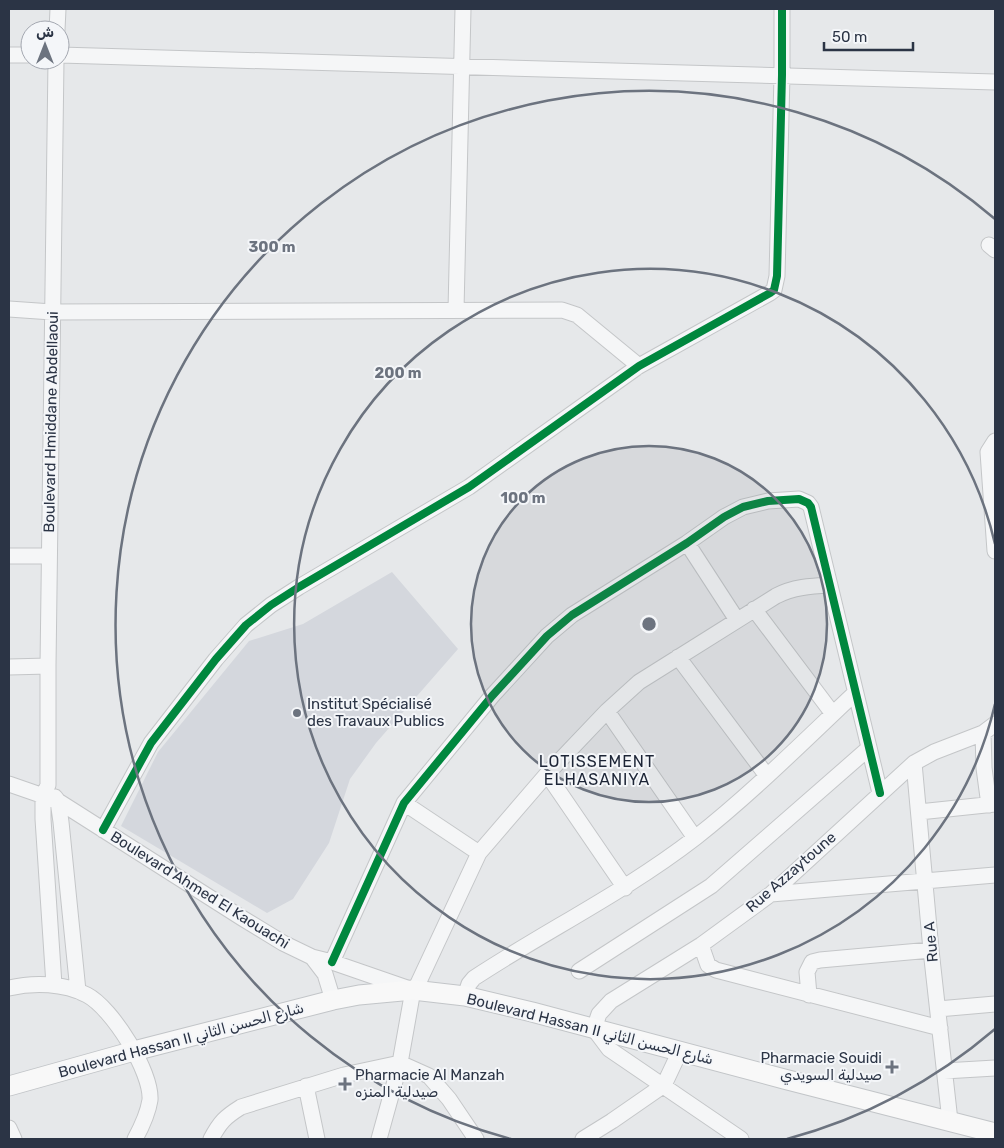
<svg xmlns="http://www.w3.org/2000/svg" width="1004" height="1148" viewBox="0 0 1004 1148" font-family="Rubik,Vazirmatn,sans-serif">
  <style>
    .built { fill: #d4d7dd }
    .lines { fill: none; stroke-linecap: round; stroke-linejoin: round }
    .minor-casing { stroke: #c4c6c8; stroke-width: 17 }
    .major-casing { stroke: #c2c5c8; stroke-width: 21 }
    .minor { stroke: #f5f6f7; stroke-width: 15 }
    .major { stroke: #f8f8f8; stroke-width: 19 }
    .cycleway-casing { stroke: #f4f6f9; stroke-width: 11 }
    .cycleway { stroke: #00873e; stroke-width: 8 }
    .ring { fill: none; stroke: #6c737f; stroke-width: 2.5 }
    .poi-dot { fill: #6c737f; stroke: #f4f6f9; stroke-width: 2 }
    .labels { text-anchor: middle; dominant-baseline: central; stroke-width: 4; stroke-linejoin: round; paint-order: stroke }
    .street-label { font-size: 15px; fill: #2b3445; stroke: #f4f6f9 }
    .poi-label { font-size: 15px; fill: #2b3445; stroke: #f4f6f9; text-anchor: start }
    .neighbourhood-label { font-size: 16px; letter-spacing: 1px; fill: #1d2536; stroke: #f4f6f9 }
    .centre { fill: #6c737f; stroke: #f4f6f9; stroke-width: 2.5 }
    .ring-label { font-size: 15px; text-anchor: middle; font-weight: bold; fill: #6c737f; stroke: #f4f6f9; stroke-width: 4; stroke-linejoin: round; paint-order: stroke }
  </style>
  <rect width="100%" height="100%" fill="#e6e8ea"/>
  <path class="built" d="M 392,572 L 458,649 L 376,743 L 350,779 L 329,843 L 293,899 L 267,913 L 121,826 L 158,752 L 249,641 L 303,624 Z"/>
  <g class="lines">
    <defs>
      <path id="minor" d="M 57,30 L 58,9
        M 9,55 L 30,55
        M 60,55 L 995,82
        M 989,245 L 995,250
        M 9,309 L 52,312 L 562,310 L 577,315 L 639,366
        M 456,310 L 463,9
        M 995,441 L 988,452 L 995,551
        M 687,543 L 737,620
        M 9,556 L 49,556
        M 754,609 L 833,714
        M 678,657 L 767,776
        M 9,667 L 48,666
        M 607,711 L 695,838
        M 983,733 L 984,768 L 989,805
        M 914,763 L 931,950 L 950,1121
        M 547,774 L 625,888
        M 9,784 L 58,801 L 242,918 L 283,943 L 312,957 L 332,962 L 413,990 L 400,1063 L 379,1139
        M 55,797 L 58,801 L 61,822 L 78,991
        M 404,803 L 479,853
        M 919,812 L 995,804
        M 103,830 L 151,743 L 216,659 L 246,625 L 271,605 L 299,587 L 469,487 L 639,366 L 770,293 L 774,290 L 777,276 L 782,75 L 782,9
        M 771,894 L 995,875
        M 701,945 L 708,965 L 716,970 L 940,1028
        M 312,957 L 325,974 L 333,1000
        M 332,962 L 404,803 L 492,696 L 547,636 L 572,615 L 687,543 L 724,517 L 743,507 L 768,501 L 799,499 L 808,503 L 811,507 L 880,793
        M 579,971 L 711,886 L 869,748
        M 54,985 L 43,819 L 43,796 L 48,785 L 48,666 L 56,60
        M 9,988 C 34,982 64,983 87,995 C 112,1008 152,1072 150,1100 C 148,1113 141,1128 135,1139
        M 415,990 L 479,853 L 547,774 L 607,711 L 639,682 L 776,596 C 793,587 811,586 830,585
        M 809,995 L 807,972 L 812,962 L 820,960 L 931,950
        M 465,996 L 469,984 L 474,978 C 547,930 625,892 695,838 C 751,794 803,742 855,693
        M 938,1009 L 995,1004
        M 944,1071 L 995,1068
        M 306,1086 L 317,1139
        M 9,1128 L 14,1139
        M 211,1139 C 220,1122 225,1117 241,1107 L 344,1075 L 400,1063 L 429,1076 L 449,1099 L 476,1139
        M 583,1139 L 612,1121 L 664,1085 L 680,1051
        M 741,1139 L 609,1049 L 594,1029 L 599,1014 L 611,1001 L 701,945 L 771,894 L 914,763 L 934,752 L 983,733 L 995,724"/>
      <path id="major" d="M 9,1086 L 134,1051 L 333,1000 L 359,995 L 413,990 L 465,996 L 532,1012 L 784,1079 L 995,1133"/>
    </defs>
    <use href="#minor" class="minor-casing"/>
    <use href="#major" class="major-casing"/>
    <use href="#minor" class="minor"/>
    <use href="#major" class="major"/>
    <defs>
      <path id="cycleway" d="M 103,830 L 151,743 L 216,659 L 246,625 L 271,605 L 299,587 L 469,487 L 639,366 L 770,293 L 774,290 L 777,276 L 782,75 L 782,9
        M 332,962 L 404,803 L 492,696 L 547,636 L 572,615 L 687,543 L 724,517 L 743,507 L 768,501 L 799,499 L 808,503 L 811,507 L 880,793"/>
    </defs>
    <use href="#cycleway" class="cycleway-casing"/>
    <use href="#cycleway" class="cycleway"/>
  </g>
  <circle cx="649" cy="624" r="178" fill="#6c737f" fill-opacity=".12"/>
  <g class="ring">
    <circle cx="649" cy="624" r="178"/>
    <path d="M995 704A355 355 0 1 1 995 544"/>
    <path d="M995 1029A533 533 0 0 1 787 1139M511 1139A533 533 0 1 1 995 219"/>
  </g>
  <g class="poi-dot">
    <circle cx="297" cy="713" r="5"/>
    <path d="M889.5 1059.5h5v5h5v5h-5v5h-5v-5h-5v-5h5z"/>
    <path d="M342.5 1076.5h5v5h5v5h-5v5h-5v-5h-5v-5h5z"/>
  </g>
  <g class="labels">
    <g class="street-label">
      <text transform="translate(51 422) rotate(-89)">Boulevard Hmiddane Abdellaoui</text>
      <text transform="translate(791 872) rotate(-41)">Rue Azzaytoune</text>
      <text transform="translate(200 890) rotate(32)">Boulevard Ahmed El Kaouachi</text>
      <text transform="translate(931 942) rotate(-95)">Rue A</text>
      <text transform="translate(590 1029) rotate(14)">Boulevard Hassan II شارع الحسن الثاني</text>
      <text transform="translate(181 1040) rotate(-15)">Boulevard Hassan II شارع الحسن الثاني</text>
    </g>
    <g class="poi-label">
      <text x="307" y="704">Institut Spécialisé<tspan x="307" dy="17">des Travaux Publics</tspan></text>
      <text x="882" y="1058" text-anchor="end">Pharmacie Souidi<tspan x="882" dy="17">صيدلية السويدي</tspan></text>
      <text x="355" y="1075">Pharmacie Al Manzah<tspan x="355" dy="17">صيدلية المنزه</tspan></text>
    </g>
    <g class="neighbourhood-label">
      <text x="597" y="761">LOTISSEMENT<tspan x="597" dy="18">ELHASANIYA</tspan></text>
    </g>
  </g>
  <circle cx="649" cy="624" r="8" class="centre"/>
  <g class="ring-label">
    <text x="272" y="252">300 m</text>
    <text x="398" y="378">200 m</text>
    <text x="523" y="503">100 m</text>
  </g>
  <rect width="1004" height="1148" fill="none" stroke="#2b3445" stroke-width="20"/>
  <g transform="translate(45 45)"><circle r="24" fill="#f4f6f9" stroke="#a4a8b1"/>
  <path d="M0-4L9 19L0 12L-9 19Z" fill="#6c737f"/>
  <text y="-8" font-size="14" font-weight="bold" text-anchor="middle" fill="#2b3445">ش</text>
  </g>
  <path d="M824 42v8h89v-8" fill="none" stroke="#2b3445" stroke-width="2.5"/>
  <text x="832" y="42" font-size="15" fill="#2b3445" stroke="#f4f6f9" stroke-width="4" paint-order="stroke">50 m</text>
</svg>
